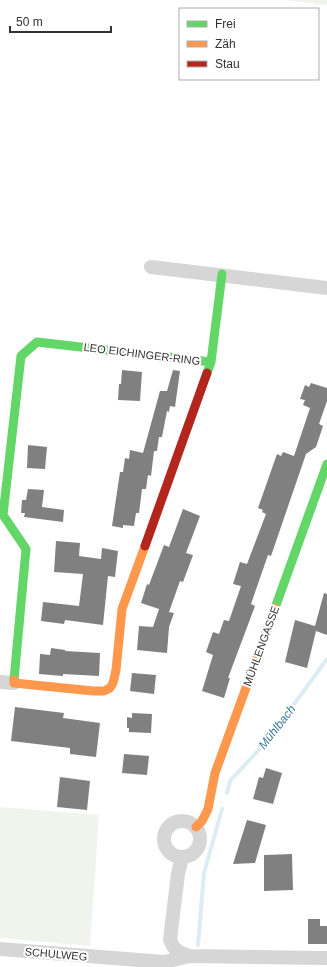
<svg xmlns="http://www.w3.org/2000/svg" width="327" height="967" viewBox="0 0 327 967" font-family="Helvetica,sans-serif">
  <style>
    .green { fill: #f1f4ec }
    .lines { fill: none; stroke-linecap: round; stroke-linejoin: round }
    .stream { stroke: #dbedf3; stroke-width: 4 }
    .building { fill: #808080 }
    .street { stroke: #d6d6d6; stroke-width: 14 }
    .fast { stroke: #63d668; stroke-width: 9 }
    .slow { stroke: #ff974d; stroke-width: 9 }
    .jam { stroke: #b3261e; stroke-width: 9 }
    .labels { text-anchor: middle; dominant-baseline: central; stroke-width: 4; stroke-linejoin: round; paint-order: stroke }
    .street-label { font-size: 11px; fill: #323232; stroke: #fff }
    .water-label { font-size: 12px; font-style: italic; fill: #3c7e97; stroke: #fff }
  </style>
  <rect width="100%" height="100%" fill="#fff"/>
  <path class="green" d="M 287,0 L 327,0 L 327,5 Z
    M 0,807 L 99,815 L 90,946 L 0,938 Z"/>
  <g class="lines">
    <path class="stream" d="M 227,793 L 230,781 L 268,740 L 327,659
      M 198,945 L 204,873 L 222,809"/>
  </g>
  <path class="building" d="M 122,370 L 142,372 L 140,401 L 118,400 L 119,384 L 121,384 Z
    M 173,370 L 180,371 L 175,407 L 170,406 L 169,412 L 167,411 L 162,437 L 159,437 L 157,451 L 154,451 L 151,476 L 148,475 L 146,489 L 142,489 L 139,513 L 136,513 L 134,526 L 123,525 L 123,528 L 112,526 L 120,472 L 123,472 L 125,458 L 129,459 L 130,450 L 143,453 L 160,391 L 167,391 Z
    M 311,383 L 327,388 L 327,401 L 319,424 L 323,426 L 316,447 L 306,454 L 271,556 L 268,555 L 251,604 L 255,606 L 228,678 L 230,678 L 224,698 L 202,691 L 213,655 L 206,652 L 213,632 L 219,634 L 224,620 L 229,621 L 241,586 L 233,584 L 240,562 L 247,564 L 266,514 L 262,512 L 263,510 L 258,508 L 277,454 L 281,456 L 283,452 L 294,456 L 310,408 L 303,405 L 305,400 L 300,399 L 305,385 L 309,387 Z
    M 28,445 L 47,447 L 45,469 L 27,468 Z
    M 28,489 L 44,490 L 42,507 L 64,510 L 63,522 L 24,517 L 25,513 L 21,513 L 22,500 L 26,500 Z
    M 183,509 L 200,516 L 186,553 L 193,555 L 183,582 L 180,581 L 169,612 L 174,613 L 169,627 L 167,653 L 137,650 L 139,626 L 153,627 L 159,609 L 141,603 L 147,584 L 149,585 L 164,545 L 169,547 Z
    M 56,541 L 80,543 L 79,556 L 101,559 L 102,548 L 118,551 L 115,577 L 108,576 L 103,625 L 65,620 L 64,624 L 41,621 L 43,602 L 79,606 L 83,574 L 54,572 Z
    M 324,593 L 327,594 L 327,635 L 316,631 L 307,668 L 285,662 L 295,620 L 315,626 Z
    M 51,648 L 65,650 L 65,651 L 100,653 L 99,676 L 63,674 L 63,676 L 39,674 L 40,654 L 50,655 Z
    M 132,673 L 156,675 L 154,694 L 130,691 Z
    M 15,707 L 64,713 L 63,718 L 100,723 L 96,757 L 70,754 L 70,748 L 11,741 Z
    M 132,713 L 152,714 L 151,733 L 129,732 L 129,728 L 127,728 L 127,717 L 132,718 Z
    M 124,754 L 149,756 L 147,775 L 122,773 Z
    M 266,768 L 282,773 L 273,804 L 253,799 L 259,777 L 263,778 Z
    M 60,777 L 90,781 L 87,810 L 57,807 Z
    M 247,820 L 266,825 L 255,863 L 233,864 Z
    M 292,854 L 293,890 L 264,891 L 264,855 Z
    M 308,919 L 320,919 L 320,926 L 327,926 L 327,944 L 308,944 Z"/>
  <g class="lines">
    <path class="street" d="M 151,267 L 327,288
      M 0,682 L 14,683
      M164 839a18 18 0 1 1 36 0a18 18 0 1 1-36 0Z
      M 182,858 L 178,874 L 170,939 C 173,950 179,953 190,956
      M 0,949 L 164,962 L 190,956 L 327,958"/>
    <path class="fast" d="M 207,373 L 211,362 L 222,274
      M 275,608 L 327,464
      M 14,680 L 26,549 L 3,515 L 21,356 L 37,342 L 211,362"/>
    <path class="slow" d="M 14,680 L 14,683 L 93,691 L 104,691 L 110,688 L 113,683 L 116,670 L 122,609 L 145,546
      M 196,827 L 202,821 L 208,809 L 215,773 L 275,608"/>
    <path class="jam" d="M 145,546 L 207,373"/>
  </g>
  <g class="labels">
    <g class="street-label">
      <text transform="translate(142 354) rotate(7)">LEO EICHINGER-RING</text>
      <text transform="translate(261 646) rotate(-70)">MÜHLENGASSE</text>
      <text transform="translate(56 954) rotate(5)">SCHULWEG</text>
    </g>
    <g class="water-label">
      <text transform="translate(277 727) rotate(-52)">Mühlbach</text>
    </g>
  </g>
  <rect x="179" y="8" width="140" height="72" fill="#ffffff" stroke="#adadad"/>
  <rect x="187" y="21" width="20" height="6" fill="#63d668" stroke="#adadad"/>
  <text x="215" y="28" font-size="12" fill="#323232">Frei</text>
  <rect x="187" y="41" width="20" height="6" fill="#ff974d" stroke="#adadad"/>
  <text x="215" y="48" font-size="12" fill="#323232">Zäh</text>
  <rect x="187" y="61" width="20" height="6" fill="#b3261e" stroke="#adadad"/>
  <text x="215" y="68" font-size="12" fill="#323232">Stau</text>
  <path d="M10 26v6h101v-6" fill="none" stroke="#323232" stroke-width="2"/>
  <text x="16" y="26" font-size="12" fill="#323232" stroke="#ffffff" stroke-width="3" paint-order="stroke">50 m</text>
</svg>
